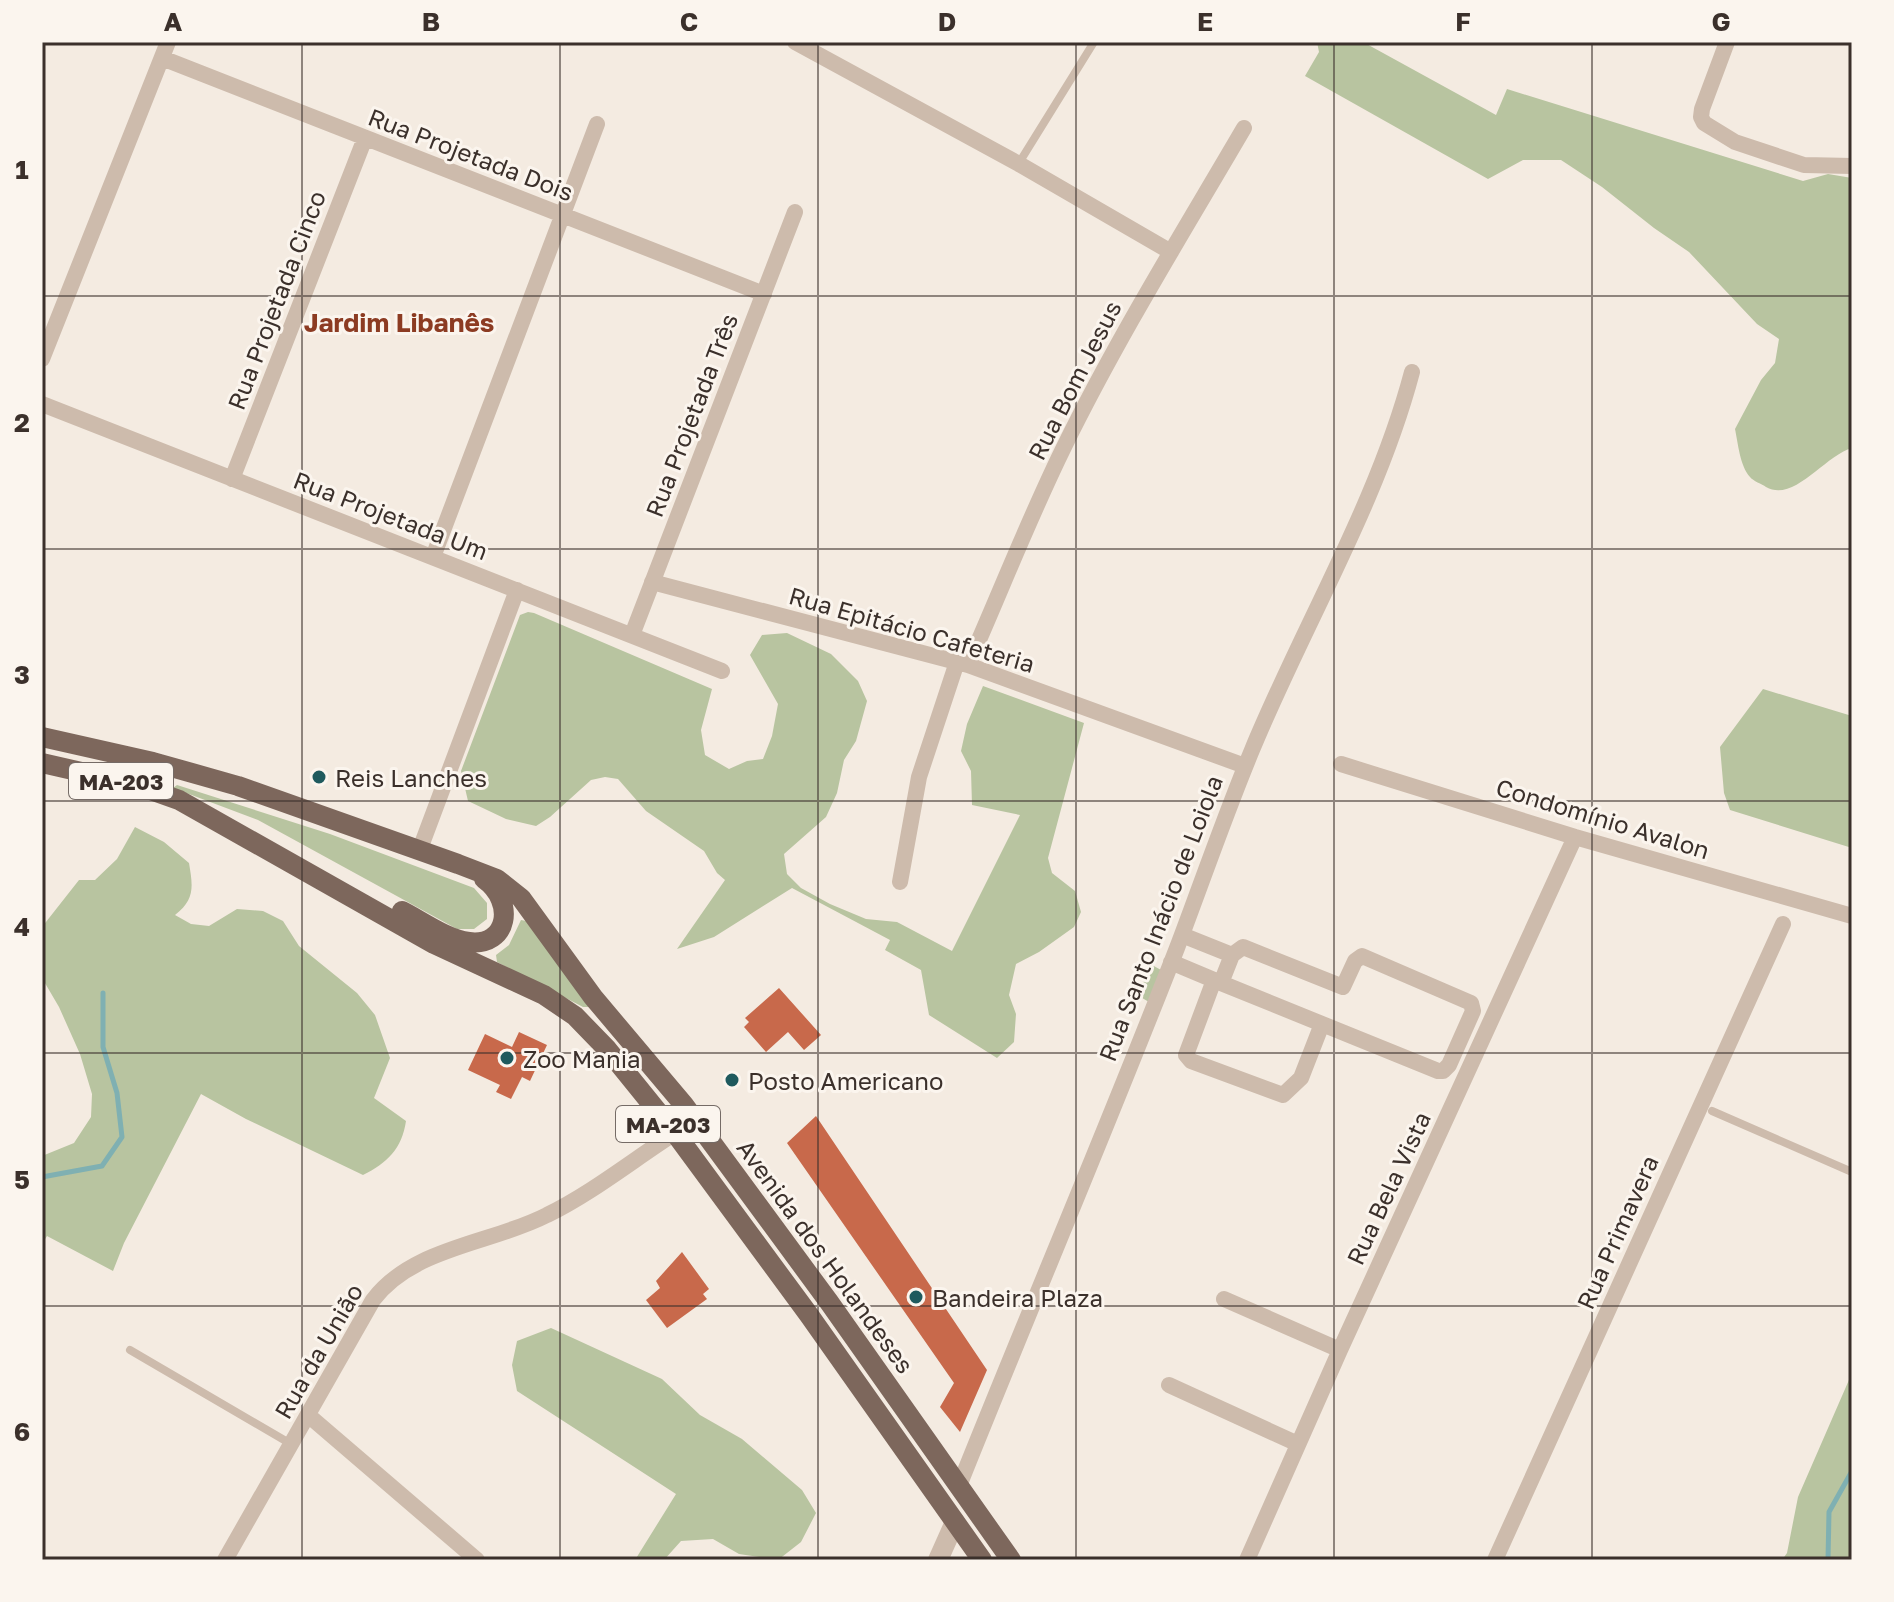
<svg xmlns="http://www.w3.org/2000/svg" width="1894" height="1602" viewBox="0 0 1894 1602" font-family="'Golos Text',sans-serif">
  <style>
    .green { fill: #b8c4a0 }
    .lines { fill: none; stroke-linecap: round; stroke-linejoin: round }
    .stream { stroke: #7fb0b2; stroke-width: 5 }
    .building { fill: #c8694b }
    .service { stroke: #cdbbac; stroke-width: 8 }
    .minor { stroke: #cdbbac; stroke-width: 16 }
    .tertiary { stroke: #cdbbac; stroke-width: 20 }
    .primary { stroke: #7d675c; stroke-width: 20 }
    .grid { fill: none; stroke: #3b302b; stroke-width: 2; stroke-opacity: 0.55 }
    .poi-dot { fill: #1f5a5e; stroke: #fbf5ee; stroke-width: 3 }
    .labels { text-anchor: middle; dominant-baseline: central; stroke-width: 6; stroke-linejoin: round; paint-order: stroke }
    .shield { fill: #fbf5ee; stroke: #756b66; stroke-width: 2 }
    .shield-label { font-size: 22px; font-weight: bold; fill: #3b302b }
    .street-label { font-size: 24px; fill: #3b302b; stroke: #fbf5ee }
    .poi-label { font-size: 24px; fill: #3b302b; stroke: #fbf5ee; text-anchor: start }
    .neighbourhood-label { font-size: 26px; font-weight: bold; fill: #8c3b22; stroke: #fbf5ee }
    .neatline { fill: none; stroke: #3b302b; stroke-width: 3 }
    .grid-label { font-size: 26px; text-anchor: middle; font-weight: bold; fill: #3b302b }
  </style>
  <rect width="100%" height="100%" fill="#f4ebe1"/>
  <path class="green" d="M 1317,42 L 1363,42 L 1496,115 L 1507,89 L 1803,181 L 1828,174 L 1852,178 L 1852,448 C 1824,456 1794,503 1766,487 C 1762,484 1753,481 1750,477 C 1740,466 1738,443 1735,429 L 1761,380 L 1775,363 L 1779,339 L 1757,324 L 1689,252 L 1654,228 L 1602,187 L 1561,160 L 1523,160 L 1488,179 L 1305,76 L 1319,52 Z
    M 528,612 L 534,613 L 712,689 L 701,730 L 705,755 L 729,769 L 747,761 L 763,759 L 772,736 L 778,704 L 750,655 L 762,635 L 787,633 L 831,654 L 858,681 L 867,701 L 856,741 L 844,760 L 837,793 L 826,817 L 784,854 L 787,874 L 801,888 L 830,904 L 866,919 L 897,922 L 952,951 L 1020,815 L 972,805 L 971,771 L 961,751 L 967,724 L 983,686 L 1084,723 L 1048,858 L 1052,873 L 1075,891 L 1081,912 L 1074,927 L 1039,952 L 1016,964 L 1009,995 L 1016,1014 L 1014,1042 L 997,1058 L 929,1015 L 921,970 L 885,950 L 890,940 L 792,888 L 714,937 L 677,949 L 725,880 L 717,873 L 704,851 L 646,811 L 618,779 L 605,777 L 591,780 L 550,817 L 536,826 L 506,819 L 468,801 L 461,771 L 520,615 Z
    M 1763,689 L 1852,716 L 1852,848 L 1730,810 L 1724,793 L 1720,747 Z
    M 177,785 L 330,834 L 474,888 L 487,903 L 487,919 L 474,929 L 457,929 L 258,820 L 173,788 Z
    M 135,827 L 164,842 L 189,863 C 193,887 195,899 175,915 L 191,924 L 209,926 L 237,909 L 263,911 L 283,921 L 299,946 L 357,993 L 375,1015 L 390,1058 L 374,1098 L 406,1121 C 402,1149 387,1163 363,1175 L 246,1119 L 201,1094 L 124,1243 L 113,1271 L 47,1236 L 42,1244 L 42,1156 L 74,1143 L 91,1117 L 92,1094 L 80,1054 L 59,1007 L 42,978 L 42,927 L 79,880 L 95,880 L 117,859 Z
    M 521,920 L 526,921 L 590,1007 L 583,1007 L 497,962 L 496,955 L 509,945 Z
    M 1152,965 L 1161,970 L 1149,1002 L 1137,995 Z
    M 551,1328 L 662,1379 L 700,1415 L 742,1439 L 802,1490 L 816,1513 L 801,1542 L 778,1560 L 739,1554 L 713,1539 L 681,1541 L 664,1560 L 635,1560 L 676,1494 L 517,1391 L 512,1365 L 517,1341 Z
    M 1852,1373 L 1852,1560 L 1782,1560 L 1787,1553 L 1798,1497 Z"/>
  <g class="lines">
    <path class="stream" d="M 42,1177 L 102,1166 L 122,1137 L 117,1093 L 103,1047 L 103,993
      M 1828,1560 L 1829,1512 L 1852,1471"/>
  </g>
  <path class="building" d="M 779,988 L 821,1035 L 804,1050 L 788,1032 L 766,1052 L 744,1027 L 749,1022 L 745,1018 Z
    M 519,1032 L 547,1045 L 530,1081 L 522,1077 L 511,1099 L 496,1092 L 500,1085 L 468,1070 L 485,1034 L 512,1047 Z
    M 816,1116 L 987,1370 L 960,1432 L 940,1407 L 954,1383 L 787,1143 Z
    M 682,1252 L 709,1289 L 703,1294 L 707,1299 L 667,1328 L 646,1300 L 660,1288 L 656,1281 Z"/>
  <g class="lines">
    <path class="service" d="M 1019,163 L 1094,42
      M 1712,1111 L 1852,1172
      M 130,1350 L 291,1444"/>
    <path class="minor" d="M 795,42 L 1019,164 L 1171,252
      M 1727,42 L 1702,109 L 1701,117 L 1704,123 L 1735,142 L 1804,165 L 1852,166
      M 162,58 L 764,294
      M 42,359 L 168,42
      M 42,404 L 722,671
      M 232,479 L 365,138
      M 433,557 L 597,124
      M 652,582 L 968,665 L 1245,766
      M 632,635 L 795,212
      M 968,665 C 1000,593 1029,518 1064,447 C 1118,337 1182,234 1244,128
      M 1341,764 L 1575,837 L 1852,916
      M 420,849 L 517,590
      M 900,882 L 919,777 L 957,662
      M 1171,962 L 1221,983 L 1232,955 L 1182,935
      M 1214,980 L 1186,1055 L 1191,1061 L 1283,1095 L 1301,1078 L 1322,1024
      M 1221,983 L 1438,1071 L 1443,1071 L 1449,1065 L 1473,1011 L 1471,1003 L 1362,956 L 1355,961 L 1343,987 L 1243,947 L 1232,955
      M 1224,1299 L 1340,1350
      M 1169,1385 L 1298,1444
      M 308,1415 L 477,1560
      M 959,1486 C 1031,1306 1107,1128 1177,948 C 1202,882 1225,815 1252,750 C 1304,624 1377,504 1412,372
      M 225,1560 L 373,1300 C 413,1247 491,1244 547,1215 C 592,1193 633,1160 675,1133
      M 1247,1560 L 1340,1350 L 1575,837
      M 1495,1560 L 1783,924"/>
    <path class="tertiary" d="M 938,1560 L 955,1522"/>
    <path class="primary" d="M 42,737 L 153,762 L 238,786 L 458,864 L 497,879 L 521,898 L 593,997 L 684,1105 L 829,1302 L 1011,1560
      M 42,763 L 134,784 L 179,800 L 434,944 L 544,995 L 575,1016 L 607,1049 L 675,1133 L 809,1315 L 982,1560
      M 402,911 C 422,921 446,939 469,942 C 508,947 516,902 484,879"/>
  </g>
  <path class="grid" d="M 302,42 L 302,1560M 560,42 L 560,1560M 818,42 L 818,1560M 1076,42 L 1076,1560M 1334,42 L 1334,1560M 1592,42 L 1592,1560M 42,296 L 1852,296M 42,549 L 1852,549M 42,801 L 1852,801M 42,1053 L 1852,1053M 42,1306 L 1852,1306"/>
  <g class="poi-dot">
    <circle cx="319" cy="777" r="8"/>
    <circle cx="507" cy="1058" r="8"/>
    <circle cx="732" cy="1080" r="8"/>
    <circle cx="916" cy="1297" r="8"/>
  </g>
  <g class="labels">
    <g class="shield">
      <rect x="69" y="763" width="104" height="36" rx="6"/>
      <rect x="616" y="1106" width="104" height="36" rx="6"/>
    </g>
    <g class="shield-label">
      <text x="121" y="781">MA-203</text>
      <text x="668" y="1124">MA-203</text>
    </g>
    <g class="street-label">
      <text transform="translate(471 154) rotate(21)">Rua Projetada Dois</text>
      <text transform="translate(276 300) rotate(-69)">Rua Projetada Cinco</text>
      <text transform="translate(1074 380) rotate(-63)">Rua Bom Jesus</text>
      <text transform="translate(691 415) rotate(-69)">Rua Projetada Três</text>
      <text transform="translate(391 515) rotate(21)">Rua Projetada Um</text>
      <text transform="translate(912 629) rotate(16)">Rua Epitácio Cafeteria</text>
      <text transform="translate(1603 818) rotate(17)">Condomínio Avalon</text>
      <text transform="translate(1160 918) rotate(-69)">Rua Santo Inácio de Loiola</text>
      <text transform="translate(1388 1188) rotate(-65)">Rua Bela Vista</text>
      <text transform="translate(1617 1232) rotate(-66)">Rua Primavera</text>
      <text transform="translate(826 1256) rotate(54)">Avenida dos Holandeses</text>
      <text transform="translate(318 1351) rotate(-60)">Rua da União</text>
    </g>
    <g class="poi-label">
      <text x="335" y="777">Reis Lanches</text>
      <text x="523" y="1058">Zoo Mania</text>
      <text x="748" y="1080">Posto Americano</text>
      <text x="932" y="1297">Bandeira Plaza</text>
    </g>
    <g class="neighbourhood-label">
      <text x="399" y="322">Jardim Libanês</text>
    </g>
  </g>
  <rect width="1894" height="1602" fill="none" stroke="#fbf5ee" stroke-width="88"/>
  <rect x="44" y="44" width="1806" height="1514" class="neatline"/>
  <g class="grid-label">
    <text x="173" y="31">A</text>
    <text x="431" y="31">B</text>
    <text x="689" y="31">C</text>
    <text x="947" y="31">D</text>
    <text x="1205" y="31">E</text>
    <text x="1463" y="31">F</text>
    <text x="1721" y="31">G</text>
    <text x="22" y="179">1</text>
    <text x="22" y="432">2</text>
    <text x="22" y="684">3</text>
    <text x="22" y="936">4</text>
    <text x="22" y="1189">5</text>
    <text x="22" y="1441">6</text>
  </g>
</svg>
